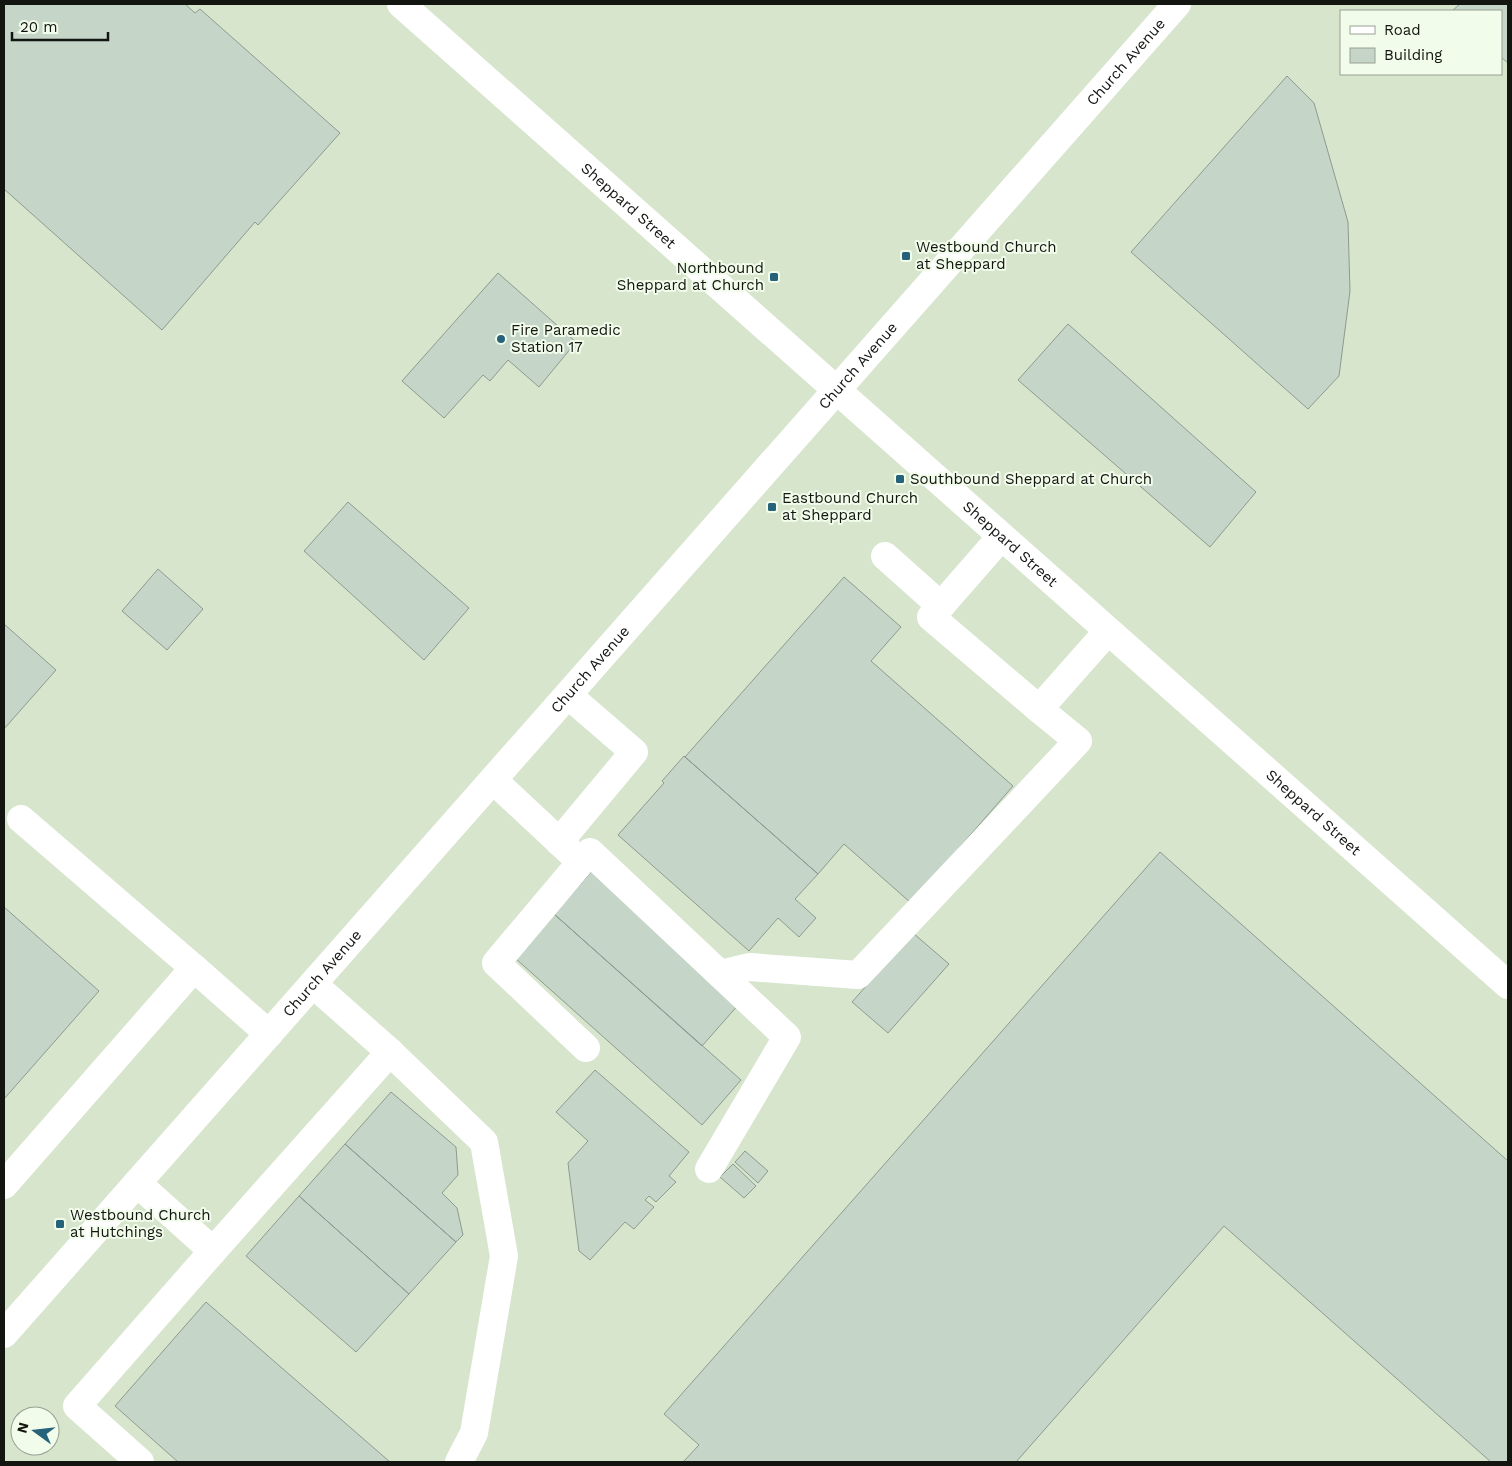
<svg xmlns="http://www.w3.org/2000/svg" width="1512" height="1466" viewBox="0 0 1512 1466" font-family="'Work Sans',sans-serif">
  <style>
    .built { fill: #d7e5cd; fill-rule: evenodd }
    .building { fill: #c5d5c8; stroke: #8c9b8f }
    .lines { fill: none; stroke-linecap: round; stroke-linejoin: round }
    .minor { stroke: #fff; stroke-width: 28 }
    .poi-dot { fill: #26637a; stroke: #f2fceb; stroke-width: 2 }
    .labels { text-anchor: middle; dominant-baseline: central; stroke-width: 4; stroke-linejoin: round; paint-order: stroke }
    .street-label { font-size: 15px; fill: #121510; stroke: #f2fceb }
    .poi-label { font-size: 15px; fill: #121510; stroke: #f2fceb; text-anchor: start }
  </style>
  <rect width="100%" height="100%" fill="#e5efde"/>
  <path class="built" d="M 4,4 L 1508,4 L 1508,1462 L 4,1462 ZM 1341,11 L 1501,11 L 1501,74 L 1341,74 ZM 20,1416 L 50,1416 L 50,1446 L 20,1446 Z"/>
  <path class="building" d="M 4,4 L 185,4 L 195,13 L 200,9 L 340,133 L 258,225 L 255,222 L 162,330 L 4,189 Z
    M 1460,4 L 1508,4 L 1508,63 L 1501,57 L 1501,11 L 1452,11 Z
    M 1287,76 L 1314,103 L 1348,222 L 1350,291 L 1339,376 L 1308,409 L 1131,252 Z
    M 498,273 L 576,342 L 539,387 L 508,360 L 490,381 L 483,375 L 444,418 L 402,381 Z
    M 1068,324 L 1256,492 L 1210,547 L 1018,380 Z
    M 348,502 L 469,608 L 424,660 L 304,551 Z
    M 158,569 L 203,609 L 167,650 L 122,611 Z
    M 844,577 L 901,627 L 871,661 L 1013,786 L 911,903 L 844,844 L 818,874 L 685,757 Z
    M 4,624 L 56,670 L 4,729 Z
    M 684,756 L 818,874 L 795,899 L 816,918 L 799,937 L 778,918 L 749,951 L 618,835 L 664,783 L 662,781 Z
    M 1160,852 L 1508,1161 L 1508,1462 L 1491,1462 L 1224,1226 L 1016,1462 L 683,1462 L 699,1445 L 664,1414 Z
    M 592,871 L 740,1003 L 702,1046 L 554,914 Z
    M 4,907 L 99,991 L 4,1099 Z
    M 554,914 L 741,1080 L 702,1125 L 515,958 Z
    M 913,933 L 949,964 L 888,1033 L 852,1002 Z
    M 595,1070 L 689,1152 L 669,1176 L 676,1182 L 656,1202 L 649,1196 L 645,1200 L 654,1207 L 634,1229 L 625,1222 L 590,1260 L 579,1251 L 568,1163 L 588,1141 L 556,1112 Z
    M 391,1092 L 456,1147 L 458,1175 L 442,1193 L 457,1208 L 463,1235 L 456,1242 L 345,1144 Z
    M 345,1144 L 456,1242 L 409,1294 L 299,1196 Z
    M 745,1151 L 768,1171 L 758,1183 L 735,1162 Z
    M 733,1164 L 756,1186 L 744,1198 L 720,1177 Z
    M 299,1196 L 409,1294 L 356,1352 L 246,1256 Z
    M 206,1302 L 390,1462 L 178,1462 L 115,1406 Z"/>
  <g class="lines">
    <g class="minor">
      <path id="s1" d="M 401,4 L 1508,985"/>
      <path d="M 1001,537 L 931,617 L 1039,709"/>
      <path d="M 885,556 L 941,606"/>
      <path d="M 493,780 L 581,862 L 496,963 L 586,1048"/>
      <path d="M 21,819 L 194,968"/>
      <path d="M 559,842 L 634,752 L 568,695"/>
      <path d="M 581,862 L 590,852 L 787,1037 L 709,1169"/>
      <path d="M 720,974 L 749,967 L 858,975 L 1078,741 L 1039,709 L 1108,631"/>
      <path d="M 313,984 L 390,1052 L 484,1142 L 504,1256 L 474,1433 L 459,1462"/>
      <path d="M 137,1183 L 213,1251 L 77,1406 L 140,1462"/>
      <path d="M 4,1185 L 194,968 L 269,1034"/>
      <path d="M 213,1251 L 390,1052"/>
      <path id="s2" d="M 4,1334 L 1177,4"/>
    </g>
  </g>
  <g class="poi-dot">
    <rect x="901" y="251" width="10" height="10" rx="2.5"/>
    <rect x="769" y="272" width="10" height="10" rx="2.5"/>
    <circle cx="501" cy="339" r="5"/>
    <rect x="895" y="474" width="10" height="10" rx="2.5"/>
    <rect x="767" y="502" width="10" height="10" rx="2.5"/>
    <rect x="55" y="1219" width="10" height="10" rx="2.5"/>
  </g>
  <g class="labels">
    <g class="street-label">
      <text stroke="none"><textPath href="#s2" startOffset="1696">Church Avenue</textPath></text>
      <text stroke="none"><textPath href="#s1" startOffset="304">Sheppard Street</textPath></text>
      <text stroke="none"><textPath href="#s2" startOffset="1291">Church Avenue</textPath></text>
      <text stroke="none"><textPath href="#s1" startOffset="814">Sheppard Street</textPath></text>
      <text stroke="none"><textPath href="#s2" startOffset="886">Church Avenue</textPath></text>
      <text stroke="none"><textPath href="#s1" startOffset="1219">Sheppard Street</textPath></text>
      <text stroke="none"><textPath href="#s2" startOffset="481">Church Avenue</textPath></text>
    </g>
    <g class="poi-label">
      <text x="916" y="247">Westbound Church<tspan x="916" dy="17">at Sheppard</tspan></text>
      <text x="764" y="268" text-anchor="end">Northbound<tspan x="764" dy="17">Sheppard at Church</tspan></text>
      <text x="511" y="330">Fire Paramedic<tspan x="511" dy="17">Station 17</tspan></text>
      <text x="910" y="479">Southbound Sheppard at Church</text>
      <text x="782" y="498">Eastbound Church<tspan x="782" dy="17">at Sheppard</tspan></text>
      <text x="70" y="1215">Westbound Church<tspan x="70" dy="17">at Hutchings</tspan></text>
    </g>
  </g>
  <rect width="1512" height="1466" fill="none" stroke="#121510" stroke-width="10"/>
  <rect x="1340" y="10" width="162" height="65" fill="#f2fceb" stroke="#98a093"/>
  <rect x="1350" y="26" width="25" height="8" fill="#ffffff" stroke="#98a093"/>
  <text x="1384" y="35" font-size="15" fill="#121510">Road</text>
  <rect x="1350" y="48" width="25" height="15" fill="#c5d5c8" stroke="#98a093"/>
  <text x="1384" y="60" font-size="15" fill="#121510">Building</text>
  <g transform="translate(35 1431) rotate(285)"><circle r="24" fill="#f2fceb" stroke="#98a093"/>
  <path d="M0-4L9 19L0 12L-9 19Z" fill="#26637a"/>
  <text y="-8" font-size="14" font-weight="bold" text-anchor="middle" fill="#121510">N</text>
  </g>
  <path d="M12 32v8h96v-8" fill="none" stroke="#121510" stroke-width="2.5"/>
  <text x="20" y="32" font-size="15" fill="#121510" stroke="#f2fceb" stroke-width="4" paint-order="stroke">20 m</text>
</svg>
